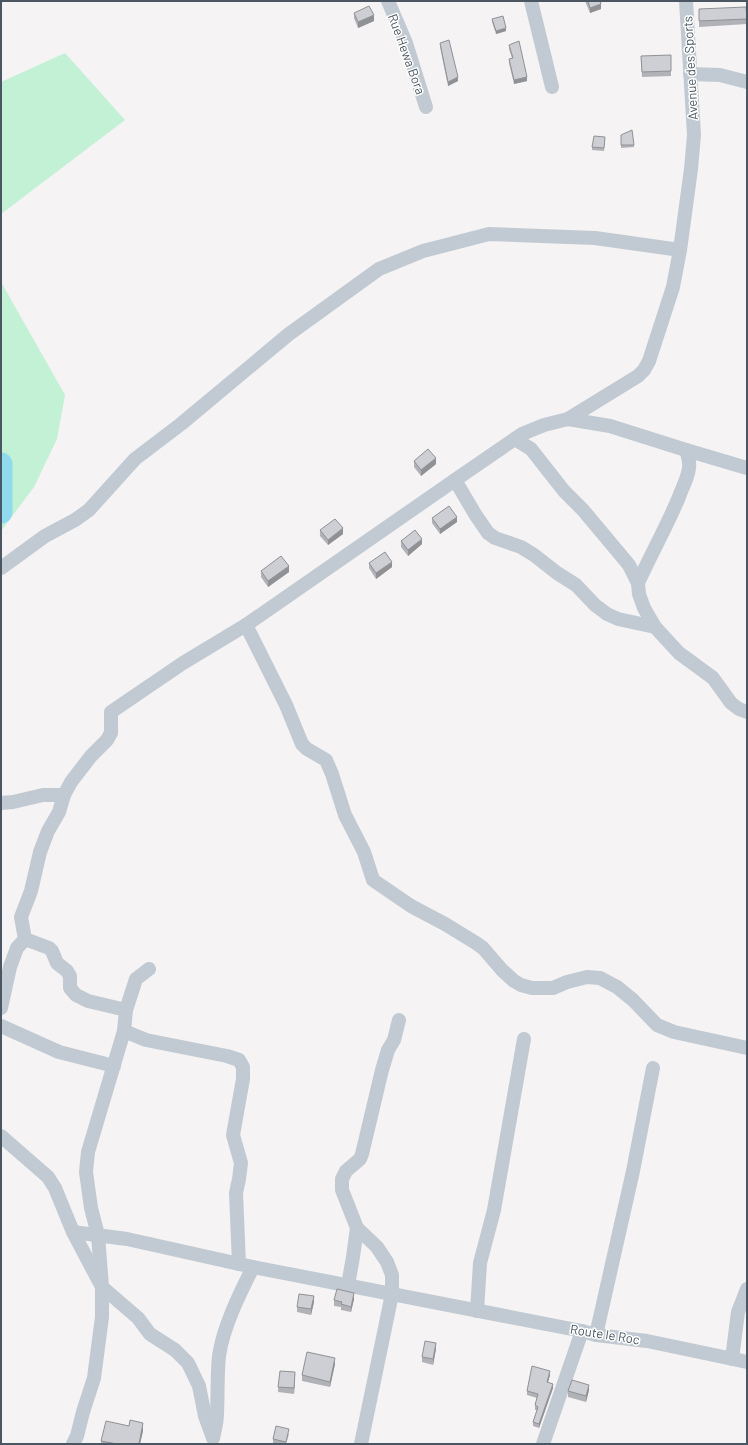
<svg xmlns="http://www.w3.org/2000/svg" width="748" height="1445" font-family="Barlow,sans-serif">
	<rect width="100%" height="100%" fill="#f5f3f3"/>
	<!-- green -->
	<g fill="#c3f1d5">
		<polygon points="65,53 125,120 1,214 1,82"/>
		<polygon points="1,282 65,395 57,439 34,487 1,531"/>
	</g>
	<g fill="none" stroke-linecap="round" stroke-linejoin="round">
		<!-- river -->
		<polyline stroke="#90daee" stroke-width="23" points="1,464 1,512"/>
		<!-- minor -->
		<g stroke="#c1cad2" stroke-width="14">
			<polyline points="388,1 406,43 426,107"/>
			<polyline points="531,1 552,87"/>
			<polyline points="690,74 720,75 747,82"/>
			<polyline points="568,419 610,426 686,450 747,468"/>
			<polyline points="515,439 531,449 564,491 583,510 629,565 638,583 639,594 644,608 655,627 679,653 713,678 731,703 739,709 747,712"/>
			<polyline points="455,480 475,514 488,533 495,538 521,547 534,555 557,573 576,585 595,605 607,614 618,619 655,627"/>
			<polyline points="1,568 45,536 75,520 89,510 135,459 181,424 289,334 379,269 423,251 489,234 595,238 680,250"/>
			<path d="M 638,583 C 651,554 667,526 679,497 C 682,488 688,478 689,468 C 690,462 688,456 686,450"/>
			<polyline points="246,625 286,705 302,744 307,749 326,760 332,774 345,815 364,852 373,880 411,906 445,924 476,943 483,948 502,970 514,981 521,985 532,988 553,988 567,982 587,977 600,978 617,987 633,1000 657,1025 674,1032 747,1048"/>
			<polyline points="1,803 13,802 43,795 64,795"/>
			<polyline points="25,939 49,948 52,951 57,963 67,971 70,976 70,988 76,995 88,1001 126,1010 124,1031 88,1152 86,1172 91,1208 98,1235 102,1287 102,1317 94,1378 83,1412 77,1436 73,1444"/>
			<polyline points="1,1008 10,967 17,948 25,939 21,917 31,891 40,852 48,831 59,812 64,795 71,782 91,756 107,740 111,733 111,712 183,663 246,625 455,480 522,434 544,425 568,419 638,376 644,370 649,361 673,287 680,250 691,169 694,135 686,1"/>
			<polyline points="126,1010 136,979 149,969"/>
			<polyline points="1,1026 59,1052 114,1066"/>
			<polyline points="124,1031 146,1040 227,1056 239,1060 243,1067 243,1079 233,1135 241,1163 239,1179 236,1193 239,1264"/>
			<polyline points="1,1136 48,1177 55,1188 73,1232 102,1287 138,1318 150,1334 175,1350 188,1363 199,1386 205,1416 213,1438"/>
			<polyline points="73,1232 127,1239 253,1267 582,1331 596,1335 647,1341 747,1362"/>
			<polyline points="348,1285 353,1257 357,1228"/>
			<polyline points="477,1311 480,1263 494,1210 524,1039"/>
			<polyline points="596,1335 633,1171 653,1068"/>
			<polyline points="732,1359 738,1312 747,1289"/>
			<path d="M 213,1438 C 215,1430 217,1422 217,1414 C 218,1394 217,1375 219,1356 C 223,1327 240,1293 253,1267"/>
			<polyline points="361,1444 392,1294 392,1275 387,1262 377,1247 357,1228 342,1190 342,1179 346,1171 360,1159 362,1154 382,1070 388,1050 394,1040 399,1020"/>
			<polyline points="543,1444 582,1331"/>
		</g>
	</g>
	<!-- wall -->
	<g fill="#b0b2b7">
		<polygon points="585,1 600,1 601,9 590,13"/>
		<polygon points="699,9 747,19 747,24 699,27"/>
		<polygon points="354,13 374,21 358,28 354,18"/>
		<polygon points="492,19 506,31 496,34 492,22"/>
		<polygon points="440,43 458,81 448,86 440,47"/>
		<polygon points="509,45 527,81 514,84 509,63 509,59 512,58 509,49"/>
		<polygon points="641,56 671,71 671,76 642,77"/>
		<polygon points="621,135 634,145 634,147 621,148"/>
		<polygon points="605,140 604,151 592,150 592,147"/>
		<polygon points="414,461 436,464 421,476 414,467"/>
		<polygon points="432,518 457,522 440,534 432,523"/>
		<polygon points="320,530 343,534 328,545 320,536"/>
		<polygon points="401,541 422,544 408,556 401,547"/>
		<polygon points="369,563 392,567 376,579 369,568"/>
		<polygon points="261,571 289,572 268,587 261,577"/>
		<polygon points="354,1299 351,1312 341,1310 341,1307 334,1306 334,1300"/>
		<polygon points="314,1302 311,1315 297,1312 297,1307"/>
		<polygon points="436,1349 433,1365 422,1362 422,1357"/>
		<polygon points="335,1364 330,1387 302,1381 302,1375"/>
		<polygon points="550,1375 548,1382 553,1388 539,1428 533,1426 533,1422 537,1410 535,1410 535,1405 537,1398 527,1395 527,1391"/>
		<polygon points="295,1378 294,1394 278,1392 278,1387"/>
		<polygon points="589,1390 586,1402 568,1397 568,1391"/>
		<polygon points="129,1426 143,1431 140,1444 101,1444 101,1441"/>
		<polygon points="289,1434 286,1444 273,1444 273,1439"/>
	</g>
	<!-- shaded-wall -->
	<g fill="#909195">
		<polygon points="601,4 601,9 590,13 590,8"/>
		<polygon points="374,15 374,21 358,28 358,22"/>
		<polygon points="506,28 506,31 496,34 496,31"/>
		<polygon points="458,77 458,81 448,86 448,82"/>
		<polygon points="527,77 527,81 514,84 514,80"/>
		<polygon points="436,458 436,464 421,476 421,470"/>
		<polygon points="457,517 457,522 440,534 440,529"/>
		<polygon points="343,528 343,534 328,545 328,540"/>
		<polygon points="422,539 422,544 408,556 408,550"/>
		<polygon points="392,562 392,567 376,579 376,573"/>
		<polygon points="289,566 289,572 268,587 268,581"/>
		<polygon points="354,1293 354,1299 351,1312 351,1307"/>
		<polygon points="314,1296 314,1302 311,1315 311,1309"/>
		<polygon points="436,1343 436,1349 433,1365 433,1359"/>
		<polygon points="335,1358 335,1364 330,1387 330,1382"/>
		<polygon points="550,1371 550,1375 547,1386 547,1382"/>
		<polygon points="295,1372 295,1378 294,1394 294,1388"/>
		<polygon points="553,1384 553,1388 539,1428 539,1424"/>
		<polygon points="589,1385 589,1390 586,1402 586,1396"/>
		<polygon points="143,1423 143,1431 140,1444 139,1444"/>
	</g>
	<!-- building -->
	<g fill="#cdcfd5" stroke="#909195">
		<polygon points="588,1 600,1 601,4 590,8"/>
		<polygon points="369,6 374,15 358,22 354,13"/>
		<polygon points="746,7 747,19 699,21 699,9"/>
		<polygon points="503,16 506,28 496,31 492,19"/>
		<polygon points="449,40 458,77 448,82 440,43"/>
		<polygon points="519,41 527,77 514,80 509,59 513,58 509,45"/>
		<polygon points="671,55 671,71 642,72 641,56"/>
		<polygon points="632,130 634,145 621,145 621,135"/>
		<polygon points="594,136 605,137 604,148 592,147"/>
		<polygon points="428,449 436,458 421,470 414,461"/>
		<polygon points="449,506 457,517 440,529 432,518"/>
		<polygon points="335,519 343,528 328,540 320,530"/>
		<polygon points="415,530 422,539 408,550 401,541"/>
		<polygon points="385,552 392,562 376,573 369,563"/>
		<polygon points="281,556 289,566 268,581 261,571"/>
		<polygon points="337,1289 354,1293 351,1307 341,1304 342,1302 334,1300"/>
		<polygon points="299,1294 314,1296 311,1309 297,1307"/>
		<polygon points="425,1341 436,1343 433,1359 422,1357"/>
		<polygon points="307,1352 335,1358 330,1382 302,1375"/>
		<polygon points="532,1366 550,1371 547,1382 553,1384 539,1424 533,1422 538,1407 535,1405 538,1394 527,1391"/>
		<polygon points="280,1371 295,1372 294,1388 278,1387"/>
		<polygon points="572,1380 589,1385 586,1396 568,1391"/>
		<polygon points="130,1420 143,1423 139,1444 117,1444 101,1441 106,1421 129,1426"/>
		<polygon points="276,1426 289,1429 286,1442 273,1439"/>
	</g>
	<g text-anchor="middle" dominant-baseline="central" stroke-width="3" stroke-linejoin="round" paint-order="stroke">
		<!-- street labels -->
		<g font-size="13" fill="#4a5661" stroke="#fff">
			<text transform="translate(407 54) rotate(70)">Rue Hewa Bora</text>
			<text transform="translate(690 68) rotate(-93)">Avenue des Sports</text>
			<text transform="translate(605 1334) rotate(9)">Route le Roc</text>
		</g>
	</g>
	<!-- border -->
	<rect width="748" height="1445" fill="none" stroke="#4a5661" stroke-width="4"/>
</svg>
